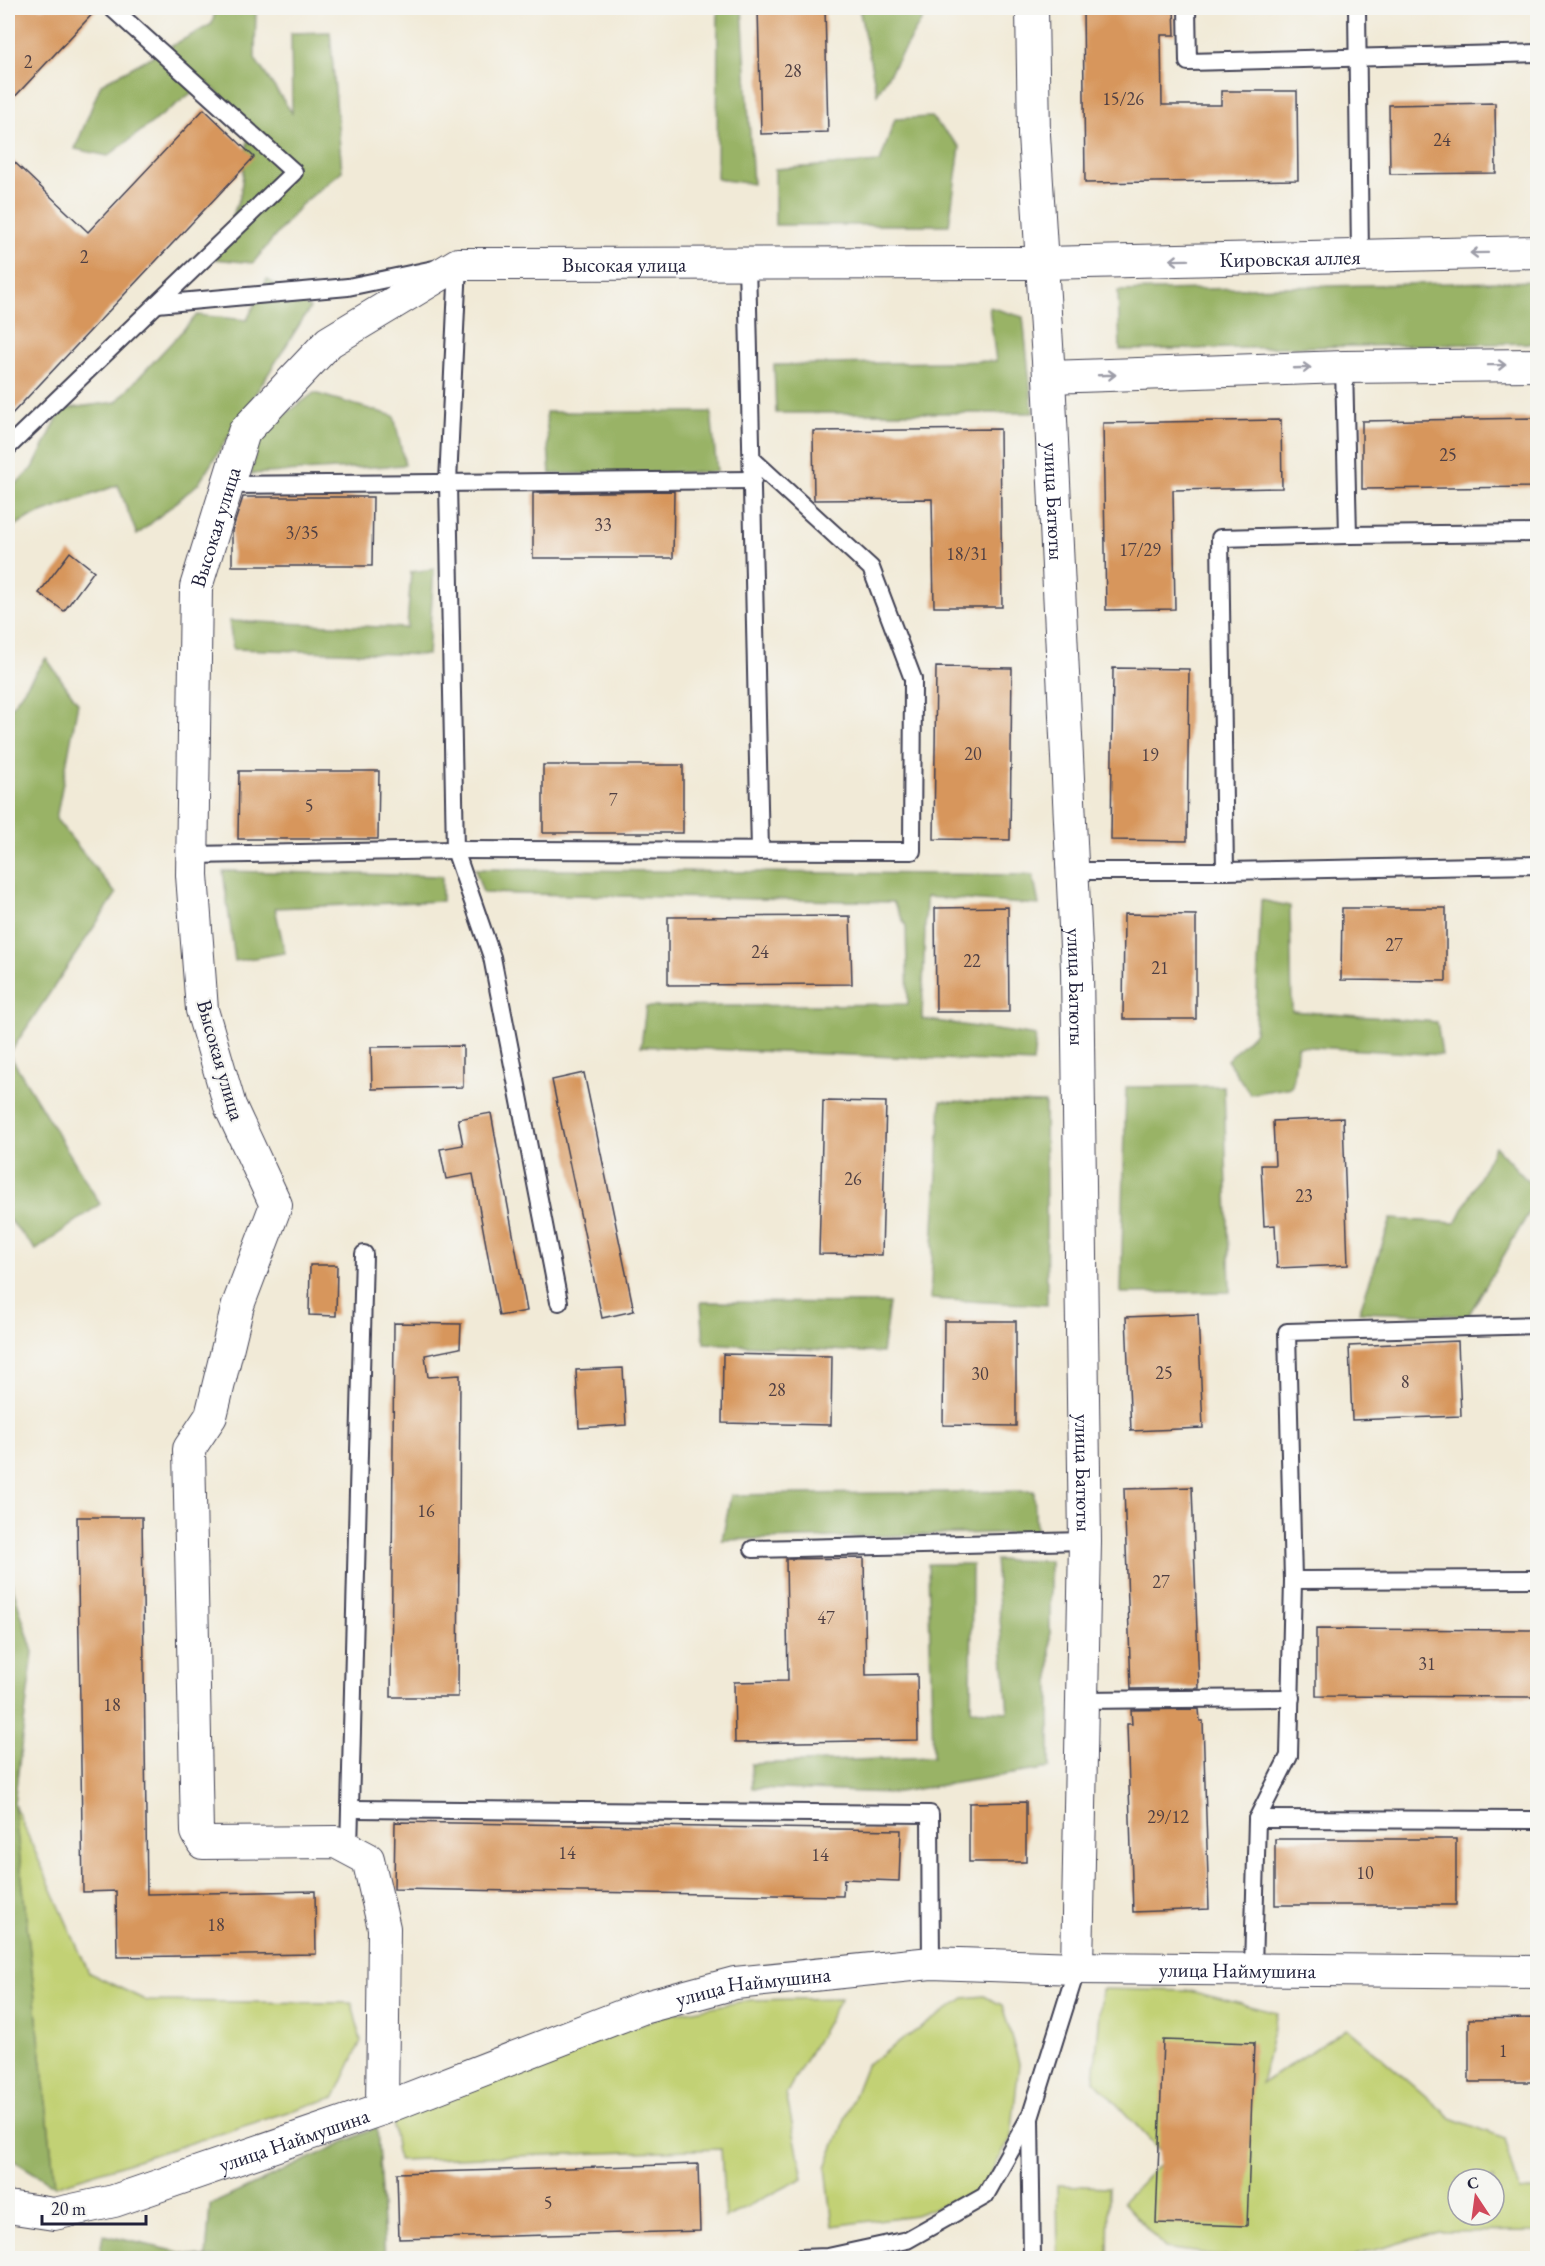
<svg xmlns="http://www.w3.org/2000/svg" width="1545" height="2266" font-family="'EB Garamond',serif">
	<rect width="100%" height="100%" fill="#f6f6f2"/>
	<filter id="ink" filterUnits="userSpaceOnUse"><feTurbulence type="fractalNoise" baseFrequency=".0167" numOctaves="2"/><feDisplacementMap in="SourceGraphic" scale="12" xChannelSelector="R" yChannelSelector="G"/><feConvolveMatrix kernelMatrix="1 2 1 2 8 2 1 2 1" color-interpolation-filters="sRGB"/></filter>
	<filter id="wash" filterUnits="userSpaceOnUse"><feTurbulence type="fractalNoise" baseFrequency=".008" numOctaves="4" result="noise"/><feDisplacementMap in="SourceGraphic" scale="24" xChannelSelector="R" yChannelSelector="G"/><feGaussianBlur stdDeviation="1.35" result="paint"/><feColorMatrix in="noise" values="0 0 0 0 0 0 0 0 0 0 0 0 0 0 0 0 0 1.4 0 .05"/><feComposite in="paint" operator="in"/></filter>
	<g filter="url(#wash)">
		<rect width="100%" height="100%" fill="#f1ead7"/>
		<!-- green -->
		<g fill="#c2d174" stroke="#727a58" stroke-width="1.5" fill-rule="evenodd">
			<polygon points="14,1804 89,1973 147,2001 352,2003 361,2041 335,2097 55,2186"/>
			<path d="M 1102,1989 L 1190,1991 L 1277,2013 L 1261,2084 L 1347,2028 L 1451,2118 L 1505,2138 L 1519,2191 L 1537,2189 L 1537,2231 L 1438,2232 L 1346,2258 L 1237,2258 L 1165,2248 L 1123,2202 L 1166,2157 L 1094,2080 ZM 1458,2179 L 1494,2179 L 1494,2215 L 1458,2215 Z"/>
			<polygon points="984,1996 1002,2005 1019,2063 1011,2138 980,2192 915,2215 833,2226 826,2167 866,2065 964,1998"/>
			<polygon points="841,1998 786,2094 803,2178 725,2218 721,2149 398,2160 392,2119 665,2015 751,2000"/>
			<polygon points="1057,2185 1109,2187 1108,2258 1058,2258"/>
		</g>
		<!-- forest -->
		<g fill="#99b366" stroke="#5e6a50" stroke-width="1.5">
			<polygon points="216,8 256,8 255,59 292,113 291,33 330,32 342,171 301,205 253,263 215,259 240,197 250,122 206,82 108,156 75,149 101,84 212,24"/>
			<polygon points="718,8 742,8 753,184 717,179"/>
			<polygon points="859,8 925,8 923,18 877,94"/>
			<polygon points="931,117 960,147 949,225 775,225 775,169 880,162 895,119"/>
			<polygon points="267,279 310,308 199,483 137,535 118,485 28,518 8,530 8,491 33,468 62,409 116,402 197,315 247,320"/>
			<polygon points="1537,281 1537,343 1120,350 1118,291"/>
			<polygon points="989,307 1023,317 1033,413 776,413 774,365 996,361"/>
			<polygon points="314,393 394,416 405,465 251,474 259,434"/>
			<polygon points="546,412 711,412 717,472 550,474"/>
			<polygon points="434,569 428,655 233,649 229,621 407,628 411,572"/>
			<polygon points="46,658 78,703 56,819 116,894 9,1054 100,1204 36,1250 8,1218 8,712"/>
			<polygon points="475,869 1033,875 1039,905 926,897 922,1019 1036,1036 1033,1063 641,1046 646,1007 908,1004 906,926 893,902 483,893"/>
			<polygon points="223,871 442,876 442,901 275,908 285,953 235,961"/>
			<polygon points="1261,900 1290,906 1292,1011 1437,1022 1442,1055 1298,1046 1292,1087 1250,1094 1227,1060 1255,1032"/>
			<polygon points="1224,1086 1230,1292 1121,1293 1126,1087"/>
			<polygon points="941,1101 1045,1103 1047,1305 930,1299"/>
			<polygon points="1495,1146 1537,1191 1537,1199 1468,1316 1359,1312 1391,1219 1456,1223"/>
			<polygon points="701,1302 889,1303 882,1353 704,1343"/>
			<polygon points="1034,1491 1036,1532 722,1540 731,1495"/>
			<polygon points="995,1560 1050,1561 1050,1768 892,1793 752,1788 751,1764 933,1757 928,1564 972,1564 971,1710 1008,1712"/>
			<polygon points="8,1572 33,1652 14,1804 55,2186 8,2157"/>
			<polygon points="377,2127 385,2258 99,2258 103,2235 206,2258 210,2205"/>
		</g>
		<g id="blocks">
			<!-- building -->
			<g fill="#d7965c">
				<polygon points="8,8 98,8 8,104"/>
				<polygon points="758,8 825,8 828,132 761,134"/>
				<polygon points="1083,8 1174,8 1175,35 1161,35 1162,105 1221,105 1221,91 1297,91 1298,180 1085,183"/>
				<polygon points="1495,103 1496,173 1390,174 1389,105"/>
				<polygon points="204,109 254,157 8,418 8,156 88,232"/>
				<polygon points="1533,418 1535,487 1362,489 1362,421"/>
				<polygon points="1281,420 1282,488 1173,490 1175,609 1106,610 1103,423"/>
				<polygon points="1000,429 1002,607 934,607 932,499 814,500 813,431"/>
				<polygon points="674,491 673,558 533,558 533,493"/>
				<polygon points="243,497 373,497 372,566 232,566 232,531"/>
				<polygon points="70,552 94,571 64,611 39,593"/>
				<polygon points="936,667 1012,668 1010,840 934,839"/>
				<polygon points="1113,668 1189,669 1187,841 1111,840"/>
				<rect x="543" y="765" width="140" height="68"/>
				<polygon points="239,771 379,771 378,839 238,839"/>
				<polygon points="1008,907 1009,1012 936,1012 935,908"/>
				<polygon points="1342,908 1446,908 1446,981 1341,980"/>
				<polygon points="1124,914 1196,915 1196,1019 1123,1019"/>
				<polygon points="850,916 852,984 668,985 668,917"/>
				<polygon points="463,1046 463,1087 372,1089 371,1047"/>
				<polygon points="584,1073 634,1311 602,1318 552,1080"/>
				<polygon points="823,1101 886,1102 882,1255 819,1254"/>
				<polygon points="491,1113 527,1311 499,1316 473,1174 446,1179 440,1149 463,1145 458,1119"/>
				<polygon points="1343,1118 1348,1265 1277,1268 1275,1225 1264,1226 1261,1165 1275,1165 1273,1121"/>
				<polygon points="310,1265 337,1265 336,1316 309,1315"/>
				<polygon points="1198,1314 1203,1428 1131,1431 1126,1317"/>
				<polygon points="944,1321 1016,1321 1016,1426 943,1425"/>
				<polygon points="394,1323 461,1324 460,1348 425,1355 428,1377 460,1375 458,1697 391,1697"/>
				<polygon points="1458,1341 1461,1416 1352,1420 1349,1346"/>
				<polygon points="723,1354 832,1356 831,1425 722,1423"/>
				<polygon points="623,1368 626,1425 579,1428 576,1370"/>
				<polygon points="1192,1487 1199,1688 1131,1689 1124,1489"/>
				<polygon points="77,1517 142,1517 147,1894 315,1891 316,1954 117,1957 116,1891 83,1892"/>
				<polygon points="864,1558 866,1675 917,1674 918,1740 735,1743 734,1682 788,1681 786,1559"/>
				<polygon points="1316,1629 1538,1630 1538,1697 1316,1696"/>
				<polygon points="1199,1709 1200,1721 1203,1721 1209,1909 1133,1912 1127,1724 1132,1724 1131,1710"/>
				<polygon points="1026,1802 1026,1862 969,1862 969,1803"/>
				<polygon points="395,1822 901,1830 899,1881 844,1879 843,1896 394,1889"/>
				<rect x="1275" y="1839" width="181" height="66"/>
				<polygon points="1538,2018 1538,2082 1469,2082 1469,2019"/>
				<polygon points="1163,2040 1254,2043 1247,2226 1156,2223"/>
				<polygon points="698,2164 700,2231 399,2239 397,2173"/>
			</g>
		</g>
	</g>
	<g filter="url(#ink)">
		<use href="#blocks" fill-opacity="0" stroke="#414052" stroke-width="1.5"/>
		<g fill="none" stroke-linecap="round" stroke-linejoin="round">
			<defs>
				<g id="service">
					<polyline points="1187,8 1188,62 1538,53"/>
					<polyline points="1357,8 1360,256"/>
					<polyline points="747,262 760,851"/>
					<polyline points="157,304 348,287 458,264 448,482 455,850 492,957 559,1302"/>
					<polyline points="1344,367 1348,535"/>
					<polyline points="8,447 294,172 112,8"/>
					<polyline points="228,485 753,480"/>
					<polyline points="192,855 455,850 912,851 913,679 871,568 753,460"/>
					<polyline points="1073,871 1225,871 1538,865"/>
					<polyline points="1225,871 1220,538 1348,535 1538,533"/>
					<polyline points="753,1549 1085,1541"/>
					<polyline points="1293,1580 1287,1332 1538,1325"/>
					<polyline points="1082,1700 1291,1698"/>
					<polyline points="350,1809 930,1814 931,1963"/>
					<polyline points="1257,1819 1538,1820"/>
					<polyline points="349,1849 364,1254"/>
					<polyline points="1253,1968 1257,1819 1289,1756 1293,1580 1538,1579"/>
					<polyline points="799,2258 828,2257 907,2240 985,2196 1029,2118"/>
					<polyline points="1032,2258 1030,2118 1077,1968"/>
				</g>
				<g id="minor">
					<path id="s1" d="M 1032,8 L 1034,135 L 1049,377 L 1077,969 L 1085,1541 L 1077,1968"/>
					<polyline points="1049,377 1344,367 1538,365"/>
					<path id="s2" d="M 382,2109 L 384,1928 L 368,1859 L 336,1842 L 203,1843 L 197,1832 L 189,1449 L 211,1416 L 238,1305 L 276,1205 L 230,1106 L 202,1010 L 192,875 L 196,587 L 244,432 L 329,342 L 458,264 L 1042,263 L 1538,252"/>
					<path id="s3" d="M 8,2207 L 54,2214 L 114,2201 L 382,2109 L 642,2008 L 735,1983 L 931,1963 L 1077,1968 L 1538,1972"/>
				</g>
			</defs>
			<!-- service casing -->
			<use href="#service" stroke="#414052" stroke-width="20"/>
			<!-- minor casing -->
			<use href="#minor" stroke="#414052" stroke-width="34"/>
			<!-- service -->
			<use href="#service" stroke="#fff" stroke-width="16"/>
			<!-- minor -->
			<use href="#minor" stroke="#fff" stroke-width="32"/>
		</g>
		<!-- one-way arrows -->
		<defs><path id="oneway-shaft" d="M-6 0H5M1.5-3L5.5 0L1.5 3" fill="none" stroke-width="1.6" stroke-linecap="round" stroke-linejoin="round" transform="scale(1.5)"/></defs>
		<g stroke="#9c9ca7">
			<use href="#oneway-shaft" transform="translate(1479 253) rotate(179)"/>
			<use href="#oneway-shaft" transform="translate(1179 260) rotate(179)"/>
			<use href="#oneway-shaft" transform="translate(1497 365) rotate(-1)"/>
			<use href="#oneway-shaft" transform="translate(1302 368) rotate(-2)"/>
			<use href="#oneway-shaft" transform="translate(1107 375) rotate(-2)"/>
		</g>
	</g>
	<g text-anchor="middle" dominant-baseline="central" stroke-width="4.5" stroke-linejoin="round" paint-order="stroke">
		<!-- number labels -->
		<g font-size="18" fill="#4f3f43">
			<text x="28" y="61">2</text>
			<text x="793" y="70">28</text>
			<text x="1123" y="98">15/26</text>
			<text x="1442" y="139">24</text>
			<text x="84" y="256">2</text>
			<text x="1448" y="454">25</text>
			<text x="603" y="524">33</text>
			<text x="302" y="532">3/35</text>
			<text x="1140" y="549">17/29</text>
			<text x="967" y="553">18/31</text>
			<text x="973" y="753">20</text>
			<text x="1150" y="754">19</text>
			<text x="613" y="799">7</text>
			<text x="309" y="805">5</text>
			<text x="1394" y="944">27</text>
			<text x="760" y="951">24</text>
			<text x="972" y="960">22</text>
			<text x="1160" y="967">21</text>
			<text x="853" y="1178">26</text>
			<text x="1304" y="1195">23</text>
			<text x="1164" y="1372">25</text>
			<text x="980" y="1373">30</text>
			<text x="1405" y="1381">8</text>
			<text x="777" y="1389">28</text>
			<text x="426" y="1510">16</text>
			<text x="1161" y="1581">27</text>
			<text x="826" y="1617">47</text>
			<text x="1427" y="1663">31</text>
			<text x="112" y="1704">18</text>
			<text x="1168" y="1816">29/12</text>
			<text x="567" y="1852">14</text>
			<text x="820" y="1854">14</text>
			<text x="1365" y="1872">10</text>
			<text x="216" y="1924">18</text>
			<text x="1503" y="2050">1</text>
			<text x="548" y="2202">5</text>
		</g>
		<!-- street labels -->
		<g font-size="21" fill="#22223b" stroke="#f6f6f2">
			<text stroke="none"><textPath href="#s2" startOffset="2979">Кировская аллея</textPath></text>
			<text stroke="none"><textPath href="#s2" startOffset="2313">Высокая улица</textPath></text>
			<text stroke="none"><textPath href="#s1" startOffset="494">улица Батюты</textPath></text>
			<text stroke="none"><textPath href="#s2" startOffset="1773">Высокая улица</textPath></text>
			<text stroke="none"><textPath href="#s1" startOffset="980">улица Батюты</textPath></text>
			<text transform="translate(221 1060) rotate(74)">Высокая улица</text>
			<text stroke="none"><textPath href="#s1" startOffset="1466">улица Батюты</textPath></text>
			<text stroke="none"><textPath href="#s3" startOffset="1270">улица Наймушина</textPath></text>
			<text stroke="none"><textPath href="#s3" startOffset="784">улица Наймушина</textPath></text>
			<text stroke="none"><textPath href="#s3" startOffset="298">улица Наймушина</textPath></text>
		</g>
	</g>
	<!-- margin -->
	<rect width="1545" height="2266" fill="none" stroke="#f6f6f2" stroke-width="30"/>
	<!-- north arrow -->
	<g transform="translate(1476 2197) rotate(347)"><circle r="28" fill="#f6f6f2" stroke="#a1a1a9" stroke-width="1.5"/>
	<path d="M0-4.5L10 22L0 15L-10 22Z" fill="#d1495b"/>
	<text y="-9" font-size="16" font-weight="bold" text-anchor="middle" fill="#22223b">С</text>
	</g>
	<!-- scale -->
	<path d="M42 2215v9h104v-9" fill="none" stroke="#22223b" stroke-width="3"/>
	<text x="51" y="2215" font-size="18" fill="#22223b" stroke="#f6f6f2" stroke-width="4.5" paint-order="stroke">20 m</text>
</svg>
